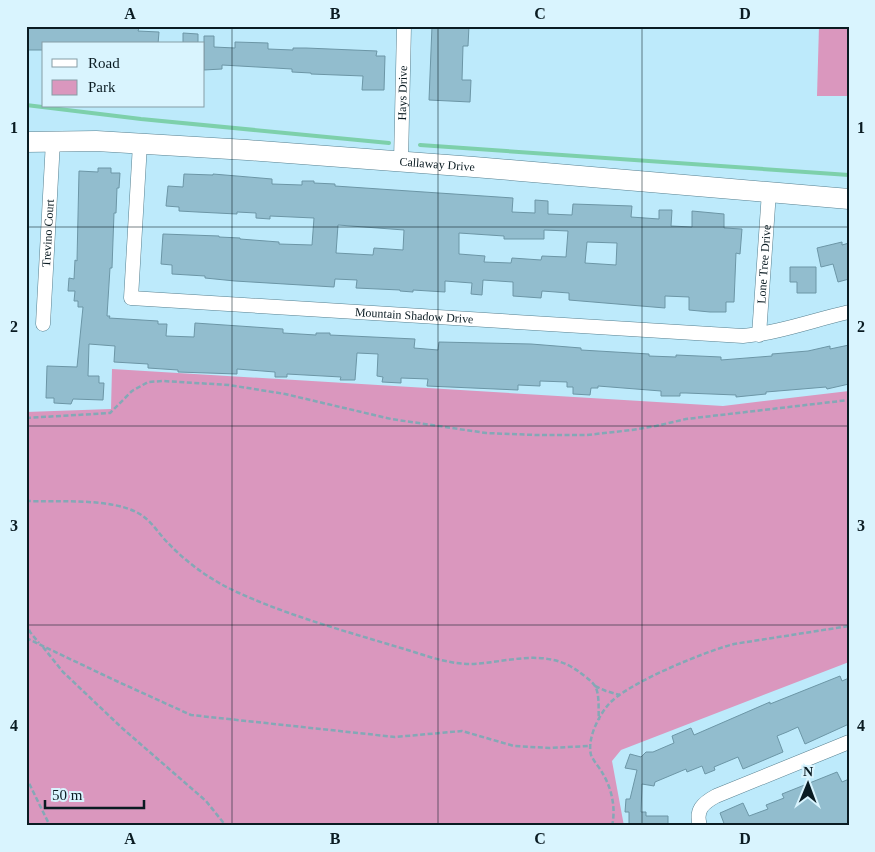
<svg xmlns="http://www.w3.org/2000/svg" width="875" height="852" font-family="'Times New Roman',serif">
	<rect width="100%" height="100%" fill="#bdeafb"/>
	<!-- green -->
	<g fill="#da97be">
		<polygon points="819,26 849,26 849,96 817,96"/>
		<polygon points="112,369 723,406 849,391 849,662 621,750 612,761 624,826 26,826 26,412 111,409"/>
	</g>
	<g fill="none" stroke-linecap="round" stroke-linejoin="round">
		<!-- stream -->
		<g stroke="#7dd0ab" stroke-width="4">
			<polyline points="26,105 141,119 389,143"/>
			<polyline points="420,145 849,175"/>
		</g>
	</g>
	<!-- building -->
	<g fill="#92bdce" stroke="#6c96a6" fill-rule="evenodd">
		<polygon points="26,26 114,26 139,28 138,31 159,32 158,44 44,44 44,50 26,50"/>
		<polygon points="432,26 469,26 468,46 463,46 462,80 471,80 470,102 429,100"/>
		<polygon points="183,33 198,34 198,44 183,44"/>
		<polygon points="204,36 214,36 214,47 235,48 235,42 268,43 268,49 293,50 293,48 306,48 377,51 376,56 385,56 384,90 362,90 363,76 311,74 311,73 292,72 292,69 222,65 222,69 204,70"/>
		<polygon points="98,168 111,168 111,173 120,173 119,188 117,188 116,213 114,213 112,268 110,268 107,316 110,316 109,318 158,321 158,324 167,324 166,336 194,337 195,323 283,329 283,333 316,335 316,333 330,333 330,335 415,339 414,348 438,350 439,342 531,344 581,348 581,350 649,354 649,356 676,357 676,355 721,357 721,360 772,356 772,354 808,351 830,346 830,349 849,345 849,384 827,389 826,387 766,392 766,394 736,397 736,395 686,393 680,393 680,396 661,396 661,391 598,386 598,388 591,388 590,395 573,394 573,387 567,387 567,382 540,381 540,386 518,385 518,390 427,386 428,379 401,378 401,383 382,382 383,377 377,376 378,354 357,353 355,380 340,380 341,377 287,374 287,377 275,377 275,372 237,369 237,374 178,372 178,370 148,368 148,364 114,362 115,346 89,344 88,376 99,376 99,383 104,383 103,400 73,399 71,404 54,403 54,398 46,398 47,366 77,367 83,307 78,307 78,301 74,301 75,291 68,291 69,278 74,279 75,260 77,261 79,171 98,172"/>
		<path d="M 184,174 L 213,175 L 213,174 L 272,179 L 272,184 L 302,185 L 302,181 L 314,181 L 314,183 L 335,184 L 335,186 L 513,198 L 512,212 L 535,213 L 535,200 L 548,201 L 548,214 L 572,215 L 573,204 L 632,206 L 631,217 L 659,219 L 659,210 L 672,210 L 671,226 L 692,227 L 692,211 L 724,214 L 724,228 L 742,229 L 740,254 L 736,253 L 734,302 L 726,302 L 726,312 L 710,312 L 689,310 L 689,297 L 665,296 L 665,308 L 569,300 L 569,293 L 542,291 L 541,298 L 513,296 L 513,282 L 483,280 L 482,295 L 471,294 L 472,283 L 445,281 L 445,292 L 413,290 L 413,292 L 400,291 L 400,290 L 356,288 L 357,280 L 335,279 L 334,287 L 235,281 L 205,278 L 205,276 L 172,274 L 172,265 L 161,264 L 163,234 L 219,236 L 219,237 L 240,238 L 240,239 L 279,242 L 279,244 L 312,245 L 314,218 L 270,216 L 270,219 L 256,218 L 256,213 L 237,212 L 237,214 L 197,212 L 179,211 L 179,207 L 166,206 L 168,186 L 183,187 ZM 338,225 L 404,230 L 403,250 L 374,248 L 373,255 L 336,253 ZM 544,230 L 568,231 L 566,257 L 542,256 L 541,260 L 512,258 L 511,263 L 484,262 L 485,256 L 459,254 L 459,233 L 504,236 L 504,239 L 544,239 ZM 587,242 L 617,243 L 616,265 L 585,263 Z"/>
		<polygon points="842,242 842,245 849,243 849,279 838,282 833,264 821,267 817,248"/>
		<polygon points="790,267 816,267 816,293 797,293 797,282 790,282"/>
		<polygon points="840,676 842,681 849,678 849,724 805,744 798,727 787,732 777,736 783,752 743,769 738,757 714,767 715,770 705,774 702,766 687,772 686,769 655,782 654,786 642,784 641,812 646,812 646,816 668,816 668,826 629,826 629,812 625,812 626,799 630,799 637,770 625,768 630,754 641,757 646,752 653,752 674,743 672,736 691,728 694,735 770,702 770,704"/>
		<polygon points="837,772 842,782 849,779 849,826 725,826 720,813 743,803 749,816 768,809 766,805 784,798 782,794"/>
	</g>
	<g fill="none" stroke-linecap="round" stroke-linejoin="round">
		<defs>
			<g id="street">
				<path id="s1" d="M 140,144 L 131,298 L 743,336 C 779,333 813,320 849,312"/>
				<path id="s2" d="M 401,161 L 404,26"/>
				<path id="s3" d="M 43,324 L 53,141"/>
				<path id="s4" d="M 759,335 L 769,192"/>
				<path d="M 700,826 C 695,810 703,803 716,796 L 849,742"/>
			</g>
			<g id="secondary">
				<path id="s5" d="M 26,142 L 96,141 L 247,150 L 474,167 L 849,199"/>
			</g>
		</defs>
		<!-- street casing -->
		<use href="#street" stroke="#578090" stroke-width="15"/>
		<!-- secondary casing -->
		<use href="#secondary" stroke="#578090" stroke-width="21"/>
		<!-- path -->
		<g stroke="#84a8b6" stroke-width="2.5" stroke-dasharray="5 2.5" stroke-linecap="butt">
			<polyline points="26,418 110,413 132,391 148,382 163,381 229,385 285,394 391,419 486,433 536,435 587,435 632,430 656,426 686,419 849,400"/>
			<path d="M 26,501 C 58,502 111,498 138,513 C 151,520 158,533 168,543 C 188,564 212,581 239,593 C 301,621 368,637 433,658 C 445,661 457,664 470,664 C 507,663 544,647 578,671 C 583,675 591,680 595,686 C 600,694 598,710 599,720"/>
			<polyline points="26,623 30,632 39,643"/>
			<polyline points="26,638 112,679 191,715 395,737 462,731 514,746 550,748 590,746"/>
			<polyline points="43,647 63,672 122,728 206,801 226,826"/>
			<polyline points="595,686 606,691 620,695"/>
			<polyline points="26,777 50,826"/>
			<path d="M 612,826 C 616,809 612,789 603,774 C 600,768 594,762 591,755 C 587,739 598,717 608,705 C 625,684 706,651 734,644 L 849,626"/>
		</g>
		<!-- street -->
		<use href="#street" stroke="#fff" stroke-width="14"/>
		<!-- secondary -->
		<use href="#secondary" stroke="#fff" stroke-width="20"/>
	</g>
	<!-- grid -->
	<path fill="none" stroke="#0a1b22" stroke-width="1" stroke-opacity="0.55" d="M 232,26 L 232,826M 438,26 L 438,826M 642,26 L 642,826M 26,227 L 849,227M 26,426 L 849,426M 26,625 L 849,625"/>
	<g text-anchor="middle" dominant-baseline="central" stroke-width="4" stroke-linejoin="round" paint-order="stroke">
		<!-- street labels -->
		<g font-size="12" fill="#0a1b22" stroke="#d9f4fe">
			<text stroke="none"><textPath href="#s2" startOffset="68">Hays Drive</textPath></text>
			<text stroke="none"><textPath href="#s5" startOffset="412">Callaway Drive</textPath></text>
			<text stroke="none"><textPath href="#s3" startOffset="91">Trevino Court</textPath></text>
			<text stroke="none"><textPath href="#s4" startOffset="71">Lone Tree Drive</textPath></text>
			<text stroke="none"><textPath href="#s1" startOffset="438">Mountain Shadow Drive</textPath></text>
		</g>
	</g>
	<!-- border -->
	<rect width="875" height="852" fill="none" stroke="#d9f4fe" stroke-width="55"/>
	<!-- legend -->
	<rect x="42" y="42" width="162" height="65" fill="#d9f4fe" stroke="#869da6"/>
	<rect x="52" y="59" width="25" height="8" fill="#ffffff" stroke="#869da6"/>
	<text x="88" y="68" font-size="15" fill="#0a1b22">Road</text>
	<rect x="52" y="80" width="25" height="15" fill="#da97be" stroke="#869da6"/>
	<text x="88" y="92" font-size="15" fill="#0a1b22">Park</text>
	<!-- north arrow -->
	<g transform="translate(808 784) rotate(1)" stroke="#d9f4fe" stroke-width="4" paint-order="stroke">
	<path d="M0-4L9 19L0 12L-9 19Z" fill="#0a1b22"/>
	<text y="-8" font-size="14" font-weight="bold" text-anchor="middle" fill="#0a1b22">N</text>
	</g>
	<!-- scale -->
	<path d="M45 800v8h99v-8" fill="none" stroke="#0a1b22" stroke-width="2.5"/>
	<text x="52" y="800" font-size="15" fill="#0a1b22" stroke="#d9f4fe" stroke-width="4" paint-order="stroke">50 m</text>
	<rect x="28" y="28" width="820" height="796" fill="none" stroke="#0a1b22" stroke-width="2"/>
	<g font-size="16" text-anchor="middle" font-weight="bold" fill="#0a1b22">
		<text x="130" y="19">A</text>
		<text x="335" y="19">B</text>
		<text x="540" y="19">C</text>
		<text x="745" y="19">D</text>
		<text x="14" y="133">1</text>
		<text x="861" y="133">1</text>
		<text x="14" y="332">2</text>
		<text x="861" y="332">2</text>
		<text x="14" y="531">3</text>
		<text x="861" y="531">3</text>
		<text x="14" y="731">4</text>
		<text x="861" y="731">4</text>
		<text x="130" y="844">A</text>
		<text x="335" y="844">B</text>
		<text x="540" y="844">C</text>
		<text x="745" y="844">D</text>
	</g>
</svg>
